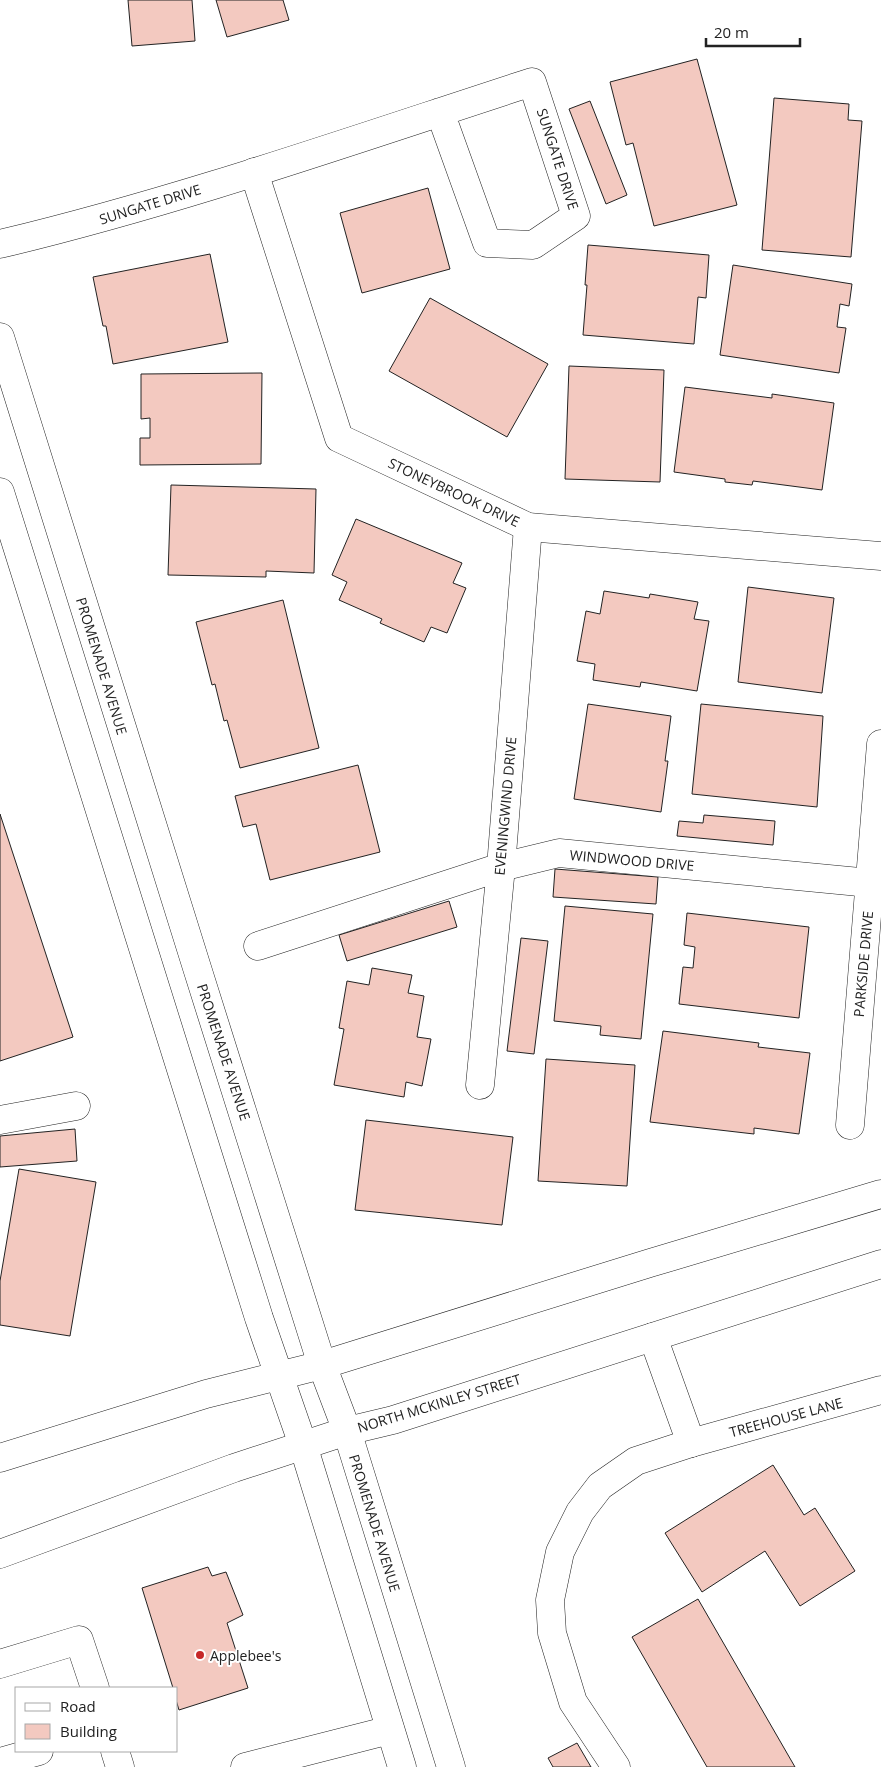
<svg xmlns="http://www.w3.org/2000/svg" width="881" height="1767" font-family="'Open Sans',sans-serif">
	<rect width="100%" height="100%" fill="#fff"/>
	<!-- building -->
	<g fill="#f3c9c0" stroke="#222">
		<polygon points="128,0 192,0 195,41 132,46"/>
		<polygon points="216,0 283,0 289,20 227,37"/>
		<polygon points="697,59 737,205 654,226 633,143 626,145 610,82"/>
		<polygon points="774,98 849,104 848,120 862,121 851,257 762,250"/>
		<polygon points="590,101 627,195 606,204 569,109"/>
		<polygon points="428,188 450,269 362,293 340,213"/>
		<polygon points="588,245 709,255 706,298 698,297 694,344 583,335 587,285 585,285"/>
		<polygon points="210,254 228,342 113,364 106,326 103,326 93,277"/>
		<polygon points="733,265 852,284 849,306 840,304 837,327 846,328 839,373 720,355"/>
		<polygon points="430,298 548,364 507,437 389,371"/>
		<polygon points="569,366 664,370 660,482 565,479"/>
		<polygon points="262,373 261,464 140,465 140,438 150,438 150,418 141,419 141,374"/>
		<polygon points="685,387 772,398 772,394 834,403 822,490 753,481 752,485 725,482 725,479 674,472"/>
		<polygon points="171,485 316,489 314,573 266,571 266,577 168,575"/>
		<polygon points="356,519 462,563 453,583 466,588 447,633 431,627 424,642 380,623 382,619 339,600 347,582 332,575"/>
		<polygon points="748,587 834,598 822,693 738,682"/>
		<polygon points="604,591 649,598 650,594 698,602 694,619 709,621 697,691 641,682 640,687 593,680 595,664 577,661 586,611 600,614"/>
		<polygon points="283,600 319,748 240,768 227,720 224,721 215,684 212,685 196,622"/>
		<polygon points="588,704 671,716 665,761 668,761 661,812 574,799"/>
		<polygon points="701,704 823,716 817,807 692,794"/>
		<polygon points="358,765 380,852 270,880 256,824 243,827 235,796"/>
		<polygon points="0,814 73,1037 0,1061"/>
		<polygon points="704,815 775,821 773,845 677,836 679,821 703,823"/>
		<polygon points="555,869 658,877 656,904 553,897"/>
		<polygon points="449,901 457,927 347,961 339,935"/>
		<polygon points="565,906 653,914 641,1039 600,1035 601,1026 554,1021"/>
		<polygon points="687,913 809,927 799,1018 679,1004 683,967 693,968 695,947 684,945"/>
		<polygon points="521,938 548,941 534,1054 507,1051"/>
		<polygon points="372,968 412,975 408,993 424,996 417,1037 431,1039 422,1086 406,1082 404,1097 334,1085 344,1029 339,1028 347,981 369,985"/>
		<polygon points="663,1031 759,1043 758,1047 810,1053 799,1134 754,1128 754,1134 650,1122"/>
		<polygon points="546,1059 635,1065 627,1186 538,1181"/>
		<polygon points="366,1120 513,1137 502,1225 355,1210"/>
		<polygon points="75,1129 77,1161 0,1167 0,1136"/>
		<polygon points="19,1169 96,1182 70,1336 0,1325 0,1281"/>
		<polygon points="773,1465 804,1515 815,1508 855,1571 800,1606 765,1551 702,1592 665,1533"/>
		<polygon points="208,1567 212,1576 226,1572 243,1615 227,1623 248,1688 179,1710 176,1700 176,1688 173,1688 142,1588"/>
		<polygon points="698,1599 795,1767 707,1767 632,1637"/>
		<polygon points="577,1743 591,1767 553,1767 548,1758"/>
	</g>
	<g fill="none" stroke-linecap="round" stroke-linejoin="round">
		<defs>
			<g id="minor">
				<polyline points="254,172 339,438 528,527 881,556"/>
				<path d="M 0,244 C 180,201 356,139 532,82 L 576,216 L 533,245 L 487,243 L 440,112"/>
				<polyline points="258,946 501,867 559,853 870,883"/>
				<polyline points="480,1085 501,867 528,527"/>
				<polyline points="0,1120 76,1106"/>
				<polyline points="850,1125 881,744"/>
				<polyline points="653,1337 691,1443"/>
				<polyline points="0,1664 79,1640 95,1688"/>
				<polyline points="115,1751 120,1767"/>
				<polyline points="0,1762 39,1751"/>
				<polyline points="245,1767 390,1730"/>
				<polyline points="616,1767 573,1702 552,1633 550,1600 560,1552 580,1512 600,1486 636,1461 691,1443 881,1390"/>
			</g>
			<g id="major">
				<polyline points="0,337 198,971 322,1365 347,1431 451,1767"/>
				<polyline points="0,492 259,1318 303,1445 402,1767"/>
				<polyline points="0,1458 206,1394 322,1365 650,1263 881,1194"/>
				<polyline points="0,1554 234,1468 347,1431 393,1420 881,1264"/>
			</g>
		</defs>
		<!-- minor casing -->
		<use href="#minor" stroke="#222" stroke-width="29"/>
		<!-- major casing -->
		<use href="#major" stroke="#222" stroke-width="29"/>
		<!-- minor -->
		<use href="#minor" stroke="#fff" stroke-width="28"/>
		<!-- major -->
		<use href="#major" stroke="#fff" stroke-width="28"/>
	</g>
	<!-- markers -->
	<circle fill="#c62828" stroke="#fff" stroke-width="2" cx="200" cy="1655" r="5"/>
	<g text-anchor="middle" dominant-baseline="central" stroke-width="4" stroke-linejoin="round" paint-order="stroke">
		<!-- street labels -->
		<g font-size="14" fill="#222" stroke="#fff">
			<text transform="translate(558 159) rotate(72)">SUNGATE DRIVE</text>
			<text transform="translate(150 204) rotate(-17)">SUNGATE DRIVE</text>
			<text transform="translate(454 492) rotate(25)">STONEYBROOK DRIVE</text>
			<text transform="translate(102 666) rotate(73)">PROMENADE AVENUE</text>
			<text transform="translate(505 806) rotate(-85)">EVENINGWIND DRIVE</text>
			<text transform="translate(632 860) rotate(5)">WINDWOOD DRIVE</text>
			<text transform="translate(863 964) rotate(-85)">PARKSIDE DRIVE</text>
			<text transform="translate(224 1052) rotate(72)">PROMENADE AVENUE</text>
			<text transform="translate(439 1403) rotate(-17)">NORTH MCKINLEY STREET</text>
			<text transform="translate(786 1417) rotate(-15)">TREEHOUSE LANE</text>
			<text transform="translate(375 1523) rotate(73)">PROMENADE AVENUE</text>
		</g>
		<!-- poi labels -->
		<g font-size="14" fill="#222" stroke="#fff" text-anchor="start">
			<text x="210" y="1655">Applebee's</text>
		</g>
	</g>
	<!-- legend -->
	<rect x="15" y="1687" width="162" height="65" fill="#ffffff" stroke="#a7a7a7"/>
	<rect x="25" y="1703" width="25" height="8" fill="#ffffff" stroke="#a7a7a7"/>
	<text x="60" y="1712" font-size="15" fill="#222222">Road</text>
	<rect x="25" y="1724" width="25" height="15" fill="#f3c9c0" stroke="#a7a7a7"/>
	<text x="60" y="1737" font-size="15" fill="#222222">Building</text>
	<!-- scale -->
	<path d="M706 38v8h94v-8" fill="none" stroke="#222222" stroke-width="2.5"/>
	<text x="714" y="38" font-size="15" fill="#222222" stroke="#ffffff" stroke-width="4" paint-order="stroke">20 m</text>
</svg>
